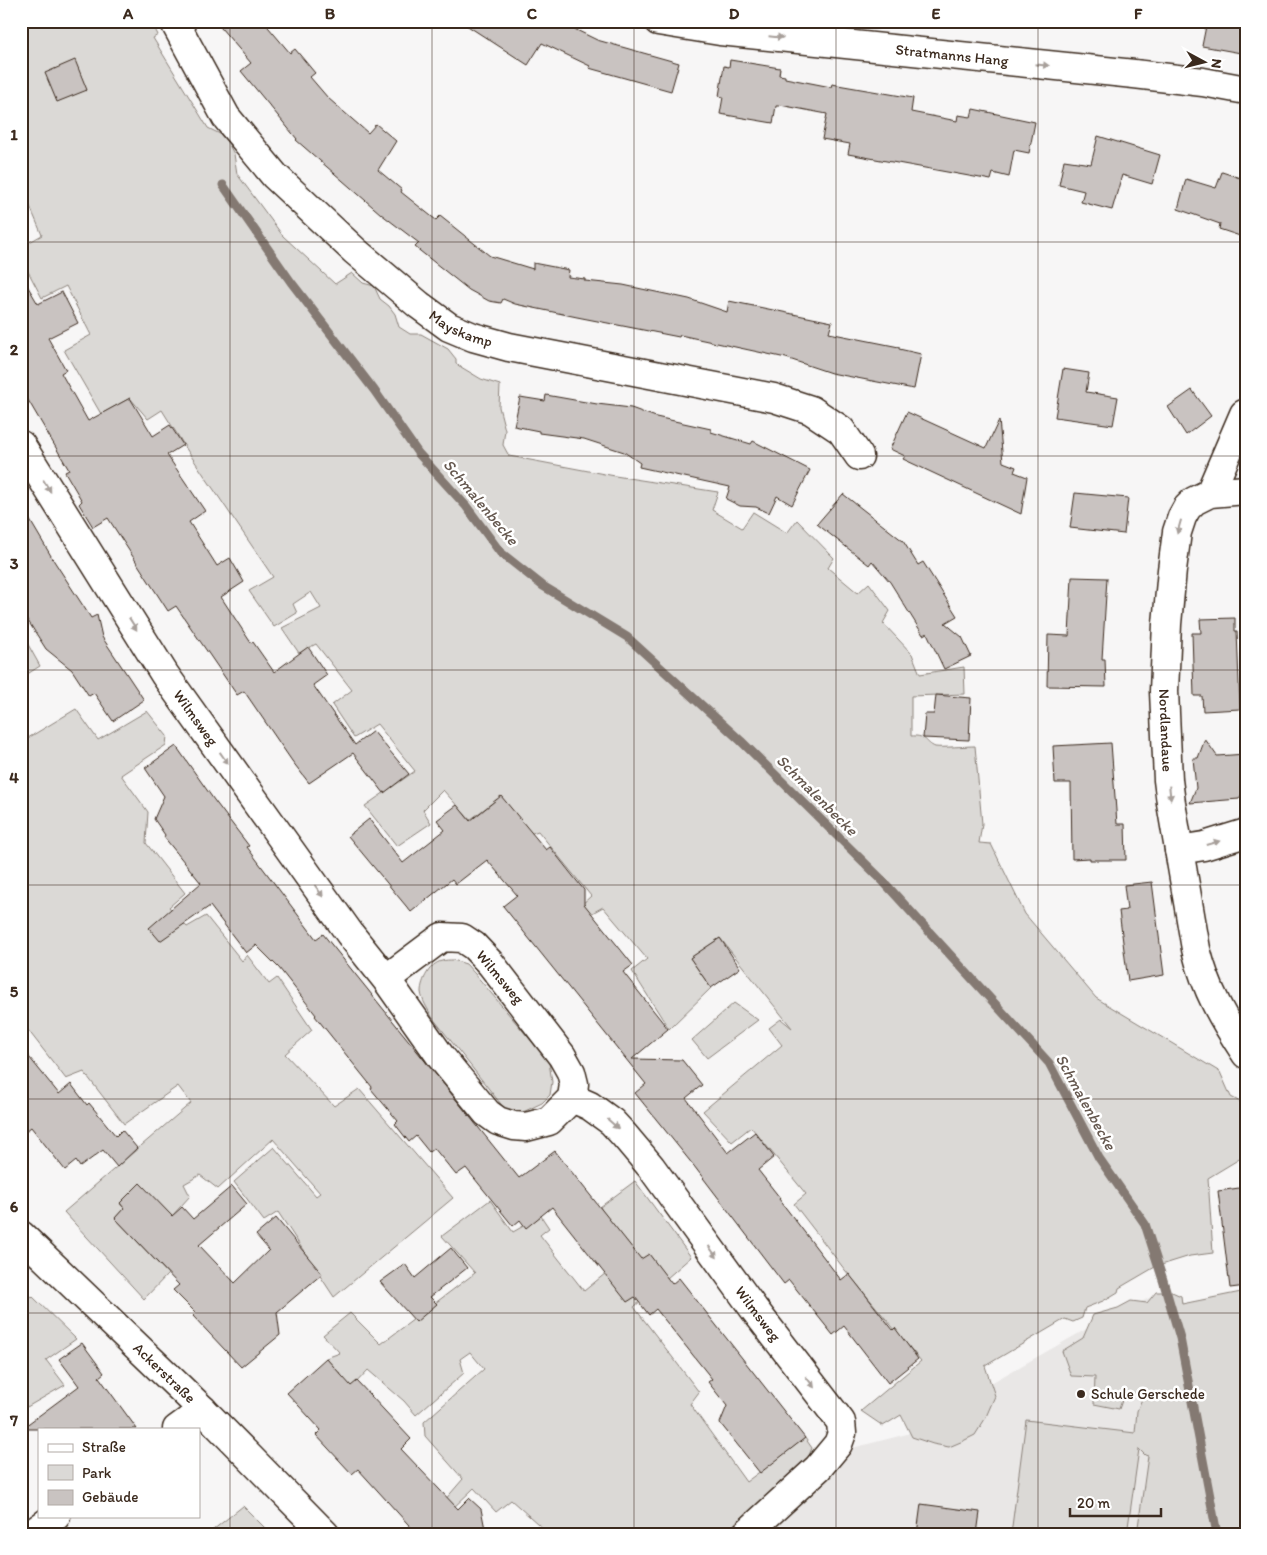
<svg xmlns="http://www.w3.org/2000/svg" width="1267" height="1555" font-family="Itim,sans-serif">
	<rect width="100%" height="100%" fill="#f7f6f6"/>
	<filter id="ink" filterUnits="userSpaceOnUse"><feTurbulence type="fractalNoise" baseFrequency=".02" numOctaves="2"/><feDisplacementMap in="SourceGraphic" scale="10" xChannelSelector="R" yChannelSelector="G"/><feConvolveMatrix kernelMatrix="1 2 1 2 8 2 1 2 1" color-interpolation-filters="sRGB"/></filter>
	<g filter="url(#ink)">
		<!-- built -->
		<polygon fill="#e9e7e6" points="1168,1289 1218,1534 746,1534 833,1453 907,1434 936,1414 1097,1323"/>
		<!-- green -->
		<g fill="#dbd9d6" stroke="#8b827a">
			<path d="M 21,21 L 151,21 L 158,35 L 153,38 L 208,128 L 220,134 L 228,143 L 234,154 L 237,174 L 283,236 L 335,284 L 352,273 L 363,283 L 374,286 L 380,299 L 389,306 L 395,314 L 399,327 L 410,334 L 421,334 L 448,349 L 456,359 L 456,364 L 481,379 L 500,385 L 499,407 L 505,430 L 503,445 L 509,456 L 615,476 L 718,492 L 712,510 L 742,528 L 753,512 L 787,533 L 797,520 L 834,558 L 828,568 L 858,593 L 869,583 L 890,611 L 883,623 L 912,654 L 920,674 L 964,667 L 965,694 L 911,696 L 911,736 C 927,735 925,743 935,747 C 941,748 967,746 975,746 L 982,824 L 979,843 L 991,844 L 1025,914 L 1096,998 L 1220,1072 L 1231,1097 L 1246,1105 L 1246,1155 L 1208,1178 L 1213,1253 L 1190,1256 L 1155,1267 L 1119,1288 L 1118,1292 L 1103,1301 L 1085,1308 L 1082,1318 L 1073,1322 L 1065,1319 L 985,1366 L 995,1396 L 985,1419 L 975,1435 L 963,1441 L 949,1447 L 933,1444 L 912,1437 L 901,1415 L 883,1426 L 861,1411 L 921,1361 L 845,1270 L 794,1204 L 806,1194 L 751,1127 L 732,1142 L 703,1111 L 782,1045 L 769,1028 L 781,1019 L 792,1028 L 720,938 L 690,958 L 711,988 L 669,1029 L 632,971 L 647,959 L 603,907 L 585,917 L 580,906 L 591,896 L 538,831 L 524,836 L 523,823 L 497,799 L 470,820 L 443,790 L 423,810 L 431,823 L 397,846 L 365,806 L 415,771 L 377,724 L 354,738 L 332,705 L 352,690 L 316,644 L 299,653 L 282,628 L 321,608 L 311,592 L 293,604 L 297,613 L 274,627 L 249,591 L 273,577 L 187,450 L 162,410 L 148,419 L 130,398 L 101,414 L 64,350 L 91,335 L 66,286 L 42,298 L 21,258 L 21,247 L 42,235 L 21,185 Z"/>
			<polygon points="21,632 40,666 21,678"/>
			<polygon points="76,709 98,740 147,711 167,736 166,745 121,775 148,812 146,843 185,893 169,907 187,927 206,916 242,961 247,955 269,984 277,978 312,1030 285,1054 334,1106 359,1089 453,1198 334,1297 278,1212 264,1221 234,1182 274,1147 316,1196 320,1193 273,1139 218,1189 200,1175 184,1184 190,1196 172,1216 145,1189 131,1202 120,1204 124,1208 115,1218 168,1274 144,1299 64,1212 191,1103 178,1086 124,1124 84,1072 66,1079 21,1021 21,726 28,738"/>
			<path d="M 453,960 L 466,964 L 475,974 L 549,1062 L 552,1082 L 550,1095 L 542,1103 L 521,1113 L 504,1108 L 432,1017 C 428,1009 422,1001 421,992 C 421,981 430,963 442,961 C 445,960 450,960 453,960 Z"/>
			<polygon points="734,1003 758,1020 707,1058 692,1040"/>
			<polygon points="635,1181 691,1257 634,1307 699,1392 690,1404 746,1482 805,1438 812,1448 806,1463 729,1534 546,1534 547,1532 511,1500 496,1512 474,1488 450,1511 444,1501 463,1479 425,1436 424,1422 484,1369 470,1352 460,1359 464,1373 416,1415 404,1401 368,1370 340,1400 342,1376 326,1358 340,1353 323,1335 350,1313 381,1344 475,1273 442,1236 490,1200 513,1232 541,1216 549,1228 540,1235 584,1291 628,1255 600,1207"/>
			<polygon points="1246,1291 1246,1534 1137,1534 1148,1456 1145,1455 1139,1449 1127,1534 1011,1534 1026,1420 1135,1433 1137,1411 1144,1394 1125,1392 1119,1409 1094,1404 1095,1377 1071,1376 1062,1351 1083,1338 1093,1315 1118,1308 1131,1301 1147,1303 1156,1292 1172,1292 1181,1296 1182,1304"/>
			<polygon points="32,1296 76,1339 46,1360 65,1385 27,1407 21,1399 21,1303"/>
			<polygon points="243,1506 271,1534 208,1534"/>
		</g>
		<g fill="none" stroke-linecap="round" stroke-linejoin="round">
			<!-- stream -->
			<polyline stroke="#847972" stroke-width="9" points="223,185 291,282 374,390 418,453 466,506 500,552 543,586 627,637 741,741 881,879 1049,1063 1099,1158 1145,1224 1163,1280 1180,1338 1217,1534"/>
		</g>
		<!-- building -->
		<g fill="#c9c3c1" stroke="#3b2a1e">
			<polygon points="215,21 263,21 290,53 295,49 315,73 310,77 328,98 368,133 376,124 396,141 378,170 402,190 401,192 436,220 440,216 490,256 533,269 533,263 569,270 568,277 585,279 585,281 623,285 689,299 727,312 729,301 832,322 829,333 899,347 899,349 921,354 914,389 831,373 786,358 680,335 679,337 577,317 515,304 503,299 501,303 489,301 469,290 415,247 419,243 381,214 296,140 297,139 241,71 251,63"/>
			<polygon points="460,21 558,21 597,40 679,63 671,91 589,68 590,66 542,43 528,65"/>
			<polygon points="1207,21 1246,21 1241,53 1202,46"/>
			<polygon points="75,60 87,90 57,102 45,73"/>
			<polygon points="730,60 780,68 779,75 785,76 785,78 831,87 832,84 913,98 911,112 957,121 958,115 971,117 973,109 1035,122 1029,153 1014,150 1009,177 993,173 991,180 848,154 850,144 822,139 827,114 780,105 780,106 776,106 773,123 720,114 723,97 719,96 724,66 729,67"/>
			<polygon points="1098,136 1160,155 1152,184 1122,175 1112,210 1081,202 1084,191 1059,185 1064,160 1091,164"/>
			<polygon points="1222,172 1246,180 1246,238 1219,229 1220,224 1178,209 1186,179 1216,188"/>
			<polygon points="21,275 38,304 62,292 78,323 48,338 66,370 61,373 88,421 130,398 153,436 170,425 183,445 167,455 205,511 189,522 217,566 230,558 244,582 221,597 251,643 253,642 274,672 308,647 327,675 313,685 355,745 373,731 409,774 384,793 353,753 309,783 292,761 244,691 237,695 176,606 168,611 108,518 93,527 79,504 82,501 65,472 69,470 21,388"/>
			<polygon points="1063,369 1089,373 1086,392 1118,397 1113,425 1055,417"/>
			<polygon points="1192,390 1211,416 1186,435 1168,407"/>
			<polygon points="546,395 597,404 631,408 656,417 711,429 711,432 751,444 753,441 810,470 792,505 777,496 769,513 756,507 740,506 726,499 730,487 639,467 640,463 624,452 584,439 539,433 539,431 514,426 520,397 545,401"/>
			<polygon points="907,412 986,448 999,420 1003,462 1016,467 1014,472 1027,477 1021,514 903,459 905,456 890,449"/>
			<polygon points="1075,493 1128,498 1124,534 1070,528"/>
			<polygon points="843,494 903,541 918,565 923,562 957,616 945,623 962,637 971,656 944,669 927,633 923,635 890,582 872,561 869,565 817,524"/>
			<polygon points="21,505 54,561 91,618 97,615 102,637 144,700 113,721 94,693 89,696 72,670 46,649 21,610"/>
			<polygon points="1072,577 1107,578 1102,659 1105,659 1106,687 1047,686 1048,635 1069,636"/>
			<polygon points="1235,618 1235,631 1237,631 1240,709 1203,711 1202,696 1194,696 1192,633 1201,633 1200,619"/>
			<polygon points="936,695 971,698 969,740 923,738 925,714 934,714"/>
			<polygon points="1205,739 1217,756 1246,754 1246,786 1239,799 1190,803 1196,788 1193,758 1198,758"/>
			<polygon points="1111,743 1117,824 1125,824 1126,860 1090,860 1090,858 1072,859 1071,783 1055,783 1053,746"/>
			<polygon points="176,746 214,800 249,846 247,847 316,939 323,934 519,1178 555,1151 641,1259 649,1254 672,1284 679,1278 805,1438 760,1473 720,1423 727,1406 708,1382 712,1379 656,1309 649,1315 635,1297 627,1302 552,1207 526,1228 520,1220 513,1226 466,1168 456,1175 434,1148 429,1152 416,1136 409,1142 395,1124 398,1121 371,1089 372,1087 315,1016 316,1015 279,968 256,945 246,953 210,906 160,941 149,928 201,883 164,837 165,835 154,819 164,796 145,768"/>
			<polygon points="501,796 546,850 550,847 584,890 584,904 633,965 623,972 668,1029 632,1059 682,1060 702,1085 686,1098 728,1153 755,1132 774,1157 758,1170 780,1198 779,1199 841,1280 849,1274 893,1330 895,1328 918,1359 888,1383 844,1326 833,1335 789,1280 784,1284 694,1166 635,1093 646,1084 503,906 517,895 487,860 456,884 452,879 411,912 348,836 369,819 403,863 445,830 437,820 457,805 470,821"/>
			<polygon points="1152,882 1164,975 1128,981 1119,911 1127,910 1124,885"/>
			<polygon points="720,938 740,968 711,988 690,958"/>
			<polygon points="21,1047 59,1094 71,1084 87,1105 89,1103 116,1136 122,1130 137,1148 117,1167 103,1150 80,1167 76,1161 65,1170 31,1127 21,1135"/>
			<polygon points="140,1183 172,1216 182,1207 193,1219 232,1186 247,1204 199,1245 235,1283 269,1250 256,1235 276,1218 322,1274 277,1312 280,1335 241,1367 193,1316 196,1313 173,1290 179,1285 115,1218 124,1208 120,1203"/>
			<polygon points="1246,1187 1246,1286 1230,1288 1218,1191"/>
			<polygon points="451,1248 467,1268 430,1297 437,1304 416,1322 380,1282 405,1264 415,1278"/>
			<polygon points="82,1343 104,1373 99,1377 137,1429 21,1429 79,1386 59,1359"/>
			<polygon points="326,1358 351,1386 357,1381 411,1439 401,1449 458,1509 469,1498 481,1509 486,1534 417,1534 358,1469 352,1474 316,1435 321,1430 287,1393"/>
			<polygon points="921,1504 980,1512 977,1534 917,1534"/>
		</g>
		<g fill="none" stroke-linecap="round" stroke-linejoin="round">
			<defs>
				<g id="street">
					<path id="s1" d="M 174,21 L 226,117 L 275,176 L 355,251 L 419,305 L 449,327 L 473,337 L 509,347 L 774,398 L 811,410 L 841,430 L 859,456"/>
					<path id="s2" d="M 658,21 L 720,31 L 1134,74 L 1203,82 L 1246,90"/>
					<path id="s3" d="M 21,445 L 165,675 L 350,934 L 386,979 L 441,1057 L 487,1113 L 498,1121 L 514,1126 L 526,1127 L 549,1121 L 572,1098 L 574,1084 L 571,1072 L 562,1056 L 491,964 L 474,946 L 462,938 L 442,937 L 386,979"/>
					<path id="s4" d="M 1246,490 L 1210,493 L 1194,501 L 1187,508 L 1182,517 L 1177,532 L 1172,570 L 1167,624 L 1164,691 L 1168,780 L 1171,803 L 1196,949 C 1206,990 1223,1019 1246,1054"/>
					<polyline points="1210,493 1244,414"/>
					<polyline points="1179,850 1204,846 1246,833"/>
					<path id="s5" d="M 572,1098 L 590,1106 L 612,1122 L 624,1135 L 651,1167 L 754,1309 L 841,1422 L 842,1433 L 838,1444 L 818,1468 L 746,1534"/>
					<path id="s6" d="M 21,1235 L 203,1410 L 325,1534"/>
					<polyline points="177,1429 203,1410"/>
					<polyline points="31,1534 56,1516"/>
				</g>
			</defs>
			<!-- street casing -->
			<use href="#street" stroke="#3b2a1e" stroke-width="31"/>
			<!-- street -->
			<use href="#street" stroke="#fff" stroke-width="28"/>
		</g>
		<!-- one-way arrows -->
		<defs><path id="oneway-solid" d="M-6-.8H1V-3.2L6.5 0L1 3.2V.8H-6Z" transform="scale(1.25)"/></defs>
		<g fill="#a79f9a">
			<use href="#oneway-solid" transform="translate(776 37) rotate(6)"/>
			<use href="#oneway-solid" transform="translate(1042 65) rotate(6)"/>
			<use href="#oneway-solid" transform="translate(47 486) rotate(58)"/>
			<use href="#oneway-solid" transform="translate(1179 527) rotate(106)"/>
			<use href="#oneway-solid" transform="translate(133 624) rotate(58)"/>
			<use href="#oneway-solid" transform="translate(224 758) rotate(55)"/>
			<use href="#oneway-solid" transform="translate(1170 793) rotate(84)"/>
			<use href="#oneway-solid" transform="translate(1213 843) rotate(-16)"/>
			<use href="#oneway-solid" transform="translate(319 891) rotate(55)"/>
			<use href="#oneway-solid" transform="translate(613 1124) rotate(42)"/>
			<use href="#oneway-solid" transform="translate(713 1252) rotate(54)"/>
			<use href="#oneway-solid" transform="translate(810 1382) rotate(52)"/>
		</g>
	</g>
	<!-- grid -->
	<path fill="none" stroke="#3b2a1e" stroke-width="1" stroke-opacity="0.55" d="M 230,21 L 230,1534M 432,21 L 432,1534M 634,21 L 634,1534M 836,21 L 836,1534M 1038,21 L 1038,1534M 21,242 L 1246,242M 21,456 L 1246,456M 21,670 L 1246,670M 21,885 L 1246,885M 21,1099 L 1246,1099M 21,1313 L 1246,1313"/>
	<!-- markers -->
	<circle fill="#3b2a1e" stroke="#fff" stroke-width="2" cx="1081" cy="1394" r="5"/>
	<g text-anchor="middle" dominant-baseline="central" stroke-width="5" stroke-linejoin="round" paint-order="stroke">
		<!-- street labels -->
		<g font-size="15" fill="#3b2a1e" stroke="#fff">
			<text stroke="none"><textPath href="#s2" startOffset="296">Stratmanns Hang</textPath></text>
			<text stroke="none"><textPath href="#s1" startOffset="428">Mayskamp</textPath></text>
			<text stroke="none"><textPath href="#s3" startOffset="324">Wilmsweg</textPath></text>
			<text stroke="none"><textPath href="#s4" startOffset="289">Nordlandaue</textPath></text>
			<text transform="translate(500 977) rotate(50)">Wilmsweg</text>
			<text stroke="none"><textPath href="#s5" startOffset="288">Wilmsweg</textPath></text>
			<text stroke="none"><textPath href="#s6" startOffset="199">Ackerstraße</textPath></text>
		</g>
		<!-- poi labels -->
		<g font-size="15" fill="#3b2a1e" stroke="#fff" text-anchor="start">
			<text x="1091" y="1394">Schule Gerschede</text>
		</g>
		<!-- water labels -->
		<g font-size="16" font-style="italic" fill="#65584f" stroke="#fff">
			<text transform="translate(481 502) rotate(50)">Schmalenbecke</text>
			<text transform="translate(817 795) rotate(45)">Schmalenbecke</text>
			<text transform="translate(1086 1102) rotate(61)">Schmalenbecke</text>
		</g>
	</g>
	<!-- margin -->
	<rect width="1267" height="1555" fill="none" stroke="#fff" stroke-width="55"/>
	<!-- legend -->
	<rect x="38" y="1428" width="162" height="90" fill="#ffffff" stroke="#b1aaa5"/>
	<rect x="48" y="1444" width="25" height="8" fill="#ffffff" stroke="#b1aaa5"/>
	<text x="82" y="1452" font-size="15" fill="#3b2a1e">Straße</text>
	<rect x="48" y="1465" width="25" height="15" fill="#dbd9d6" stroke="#b1aaa5"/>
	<text x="82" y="1478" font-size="15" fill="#3b2a1e">Park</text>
	<rect x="48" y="1490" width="25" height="15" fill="#c9c3c1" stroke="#b1aaa5"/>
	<text x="82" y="1502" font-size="15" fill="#3b2a1e">Gebäude</text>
	<!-- north arrow -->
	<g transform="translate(1204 62) rotate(97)" stroke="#ffffff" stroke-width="4" paint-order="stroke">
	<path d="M0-4L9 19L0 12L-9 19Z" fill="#3b2a1e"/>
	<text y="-8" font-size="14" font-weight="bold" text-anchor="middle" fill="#3b2a1e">N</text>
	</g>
	<!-- scale -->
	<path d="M1070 1508v8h91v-8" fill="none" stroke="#3b2a1e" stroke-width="2.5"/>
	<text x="1077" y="1508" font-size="15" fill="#3b2a1e" stroke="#ffffff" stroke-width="4" paint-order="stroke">20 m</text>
	<rect x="28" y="28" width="1212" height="1500" fill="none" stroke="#3b2a1e" stroke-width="2"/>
	<g font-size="16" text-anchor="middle" font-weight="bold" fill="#3b2a1e">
		<text x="128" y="19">A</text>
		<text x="330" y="19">B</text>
		<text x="532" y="19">C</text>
		<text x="734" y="19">D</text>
		<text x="936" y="19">E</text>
		<text x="1138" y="19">F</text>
		<text x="14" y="140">1</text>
		<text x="14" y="355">2</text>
		<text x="14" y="569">3</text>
		<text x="14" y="783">4</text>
		<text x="14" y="997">5</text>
		<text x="14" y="1212">6</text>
		<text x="14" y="1426">7</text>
	</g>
</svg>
